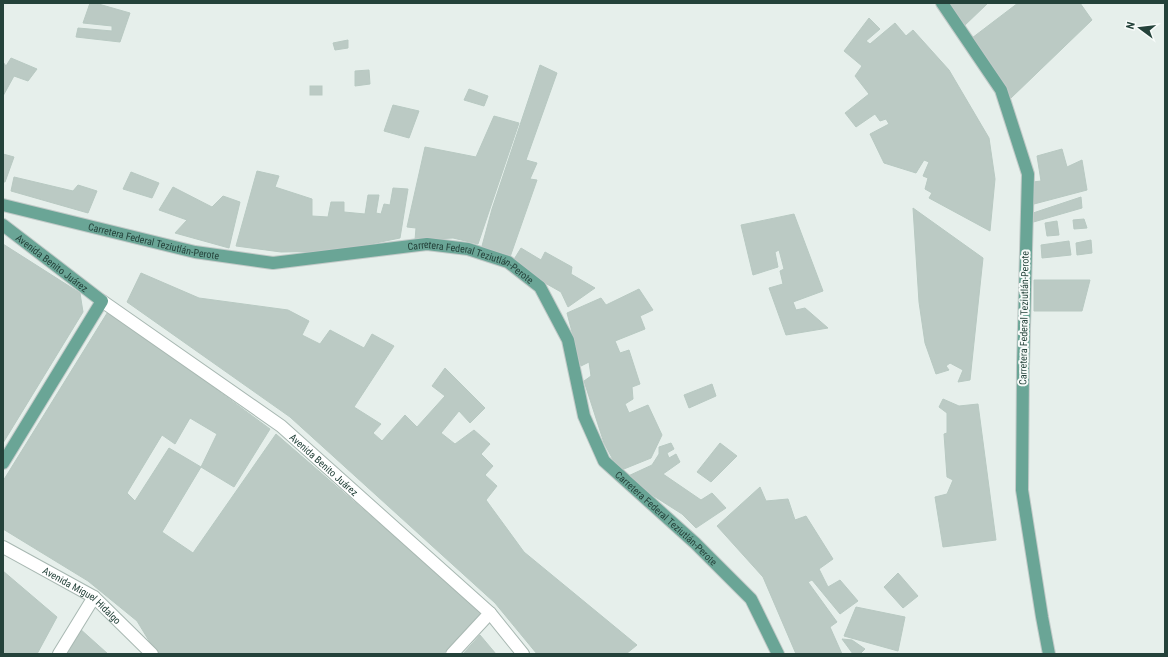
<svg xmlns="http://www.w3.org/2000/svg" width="1168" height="657" font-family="'Roboto Condensed',sans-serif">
	<rect width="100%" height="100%" fill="#e6efeb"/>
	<!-- building -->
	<g fill="#bbcac4" stroke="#b8c9c2">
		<polygon points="90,3 95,3 130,13 120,42 76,37 78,28 112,31 112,26 83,23"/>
		<polygon points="947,3 988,3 964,26"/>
		<polygon points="1018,3 1080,3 1092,20 1011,98 972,38"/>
		<polygon points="869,18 880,29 866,41 870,44 895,23 906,36 913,30 949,70 989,138 995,179 990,231 929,198 932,193 925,189 928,178 923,176 929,162 924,160 916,173 884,163 870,134 889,124 886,119 880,121 875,114 856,127 845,113 869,94 855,76 862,66 844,51"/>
		<polygon points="348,40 348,48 335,50 333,43"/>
		<polygon points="11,58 37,69 28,81 14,76 3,96 3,62 6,66"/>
		<polygon points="540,65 557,73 526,160 537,163 530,179 537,180 509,260 482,246 492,209"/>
		<polygon points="369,70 370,84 355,86 355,71"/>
		<rect x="310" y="86" width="12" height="9"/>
		<polygon points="469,89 488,96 484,106 464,100"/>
		<polygon points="393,105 419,111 409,138 384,131"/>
		<polygon points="494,116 519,123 478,244 453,238 415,240 416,228 407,227 425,147 476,157"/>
		<polygon points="1062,149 1067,167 1082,160 1087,190 1034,204 1033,182 1041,181 1037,156"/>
		<polygon points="3,154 14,157 5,182 3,182"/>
		<polygon points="257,171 279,176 275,187 312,199 312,216 328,217 331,202 344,202 344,212 365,214 368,195 379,195 376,213 381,214 384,204 390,205 393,188 408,189 400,238 337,251 281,252 236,246"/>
		<polygon points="131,172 159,183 152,198 123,189"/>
		<polygon points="14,177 73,191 78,185 97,191 88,213 11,191"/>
		<polygon points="173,187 212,207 223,196 240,202 229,248 175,233 187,220 159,210"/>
		<polygon points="1081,197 1082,208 1030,223 1030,214"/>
		<polygon points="913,208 983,258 970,380 958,382 963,370 950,363 946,366 949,370 936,374 925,343 919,302"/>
		<polygon points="794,214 823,291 793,302 796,310 805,308 828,328 786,335 769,288 783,284 780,271 784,269 779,250 775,252 778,267 753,275 741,225"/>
		<polygon points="1084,219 1087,228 1074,229 1073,220"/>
		<polygon points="1057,221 1059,235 1047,236 1045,223"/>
		<polygon points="1091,240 1092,253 1077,255 1076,243"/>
		<polygon points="1069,241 1071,255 1042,258 1041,245"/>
		<polygon points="3,244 80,293 83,312 3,443"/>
		<polygon points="521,248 541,260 545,252 572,267 571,274 595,288 568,307 561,292 538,279 513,261"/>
		<polygon points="141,273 199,298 288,310 309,321 302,335 320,344 330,330 364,348 372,334 394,346 354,407 381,424 373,433 382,441 405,415 417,427 445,396 432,386 445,368 485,408 470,423 459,411 441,433 455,444 474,430 490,444 481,454 493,466 485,475 497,486 486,500 524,552 637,645 626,654 537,654 495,603 290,417 127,302"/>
		<polygon points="1034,280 1090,280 1082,311 1034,311"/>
		<polygon points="639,289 653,310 640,316 645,329 615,341 620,353 629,350 640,384 632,387 633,399 625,404 629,413 648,405 662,435 651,458 619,471 604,443 584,381 591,376 589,362 581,366 567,313 601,298 606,305"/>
		<polygon points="109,310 270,429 234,487 201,467 217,434 190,418 175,444 162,435 127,493 135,501 169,448 201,467 162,532 193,553 276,434 482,612 443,654 157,654 137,621 88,581 3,529 3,481"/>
		<polygon points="712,384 716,396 689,408 684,395"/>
		<polygon points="943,399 959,406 978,404 996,540 943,547 935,497 947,494 953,480 947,477 944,434 947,433 947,413 939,407"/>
		<polygon points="671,443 674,449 667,453 669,458 676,454 680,462 663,474 701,500 712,493 726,508 696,528 682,514 638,486 626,477 652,465 659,454 659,447"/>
		<polygon points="720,443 737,456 711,482 697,472"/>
		<polygon points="760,487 766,501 788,499 795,520 806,516 833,559 819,569 828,587 840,580 858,601 840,614 812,580 808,582 837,622 830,627 842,654 796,654 763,577 717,526"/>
		<polygon points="3,571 57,617 37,654 3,654"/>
		<polygon points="898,573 918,596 903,608 884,587"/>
		<polygon points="856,607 905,617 898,651 844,636"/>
		<polygon points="79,628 108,654 65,654"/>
		<polygon points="480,635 496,654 463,654"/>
		<polygon points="842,639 852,640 865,649 860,654 853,654"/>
	</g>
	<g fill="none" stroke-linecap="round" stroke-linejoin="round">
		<defs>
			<g id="street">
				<path id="s1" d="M 102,301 L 281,426 L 490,613 L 523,654"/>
				<path id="s2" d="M 3,547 L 94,597 L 152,654"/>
				<polyline points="59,654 94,597"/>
				<polyline points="452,654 490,613"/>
			</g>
			<g id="primary">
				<polyline points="942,3 1001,90 1028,174 1023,366 1022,490 1042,617 1049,654"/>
				<path id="s3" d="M 3,205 L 195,252 L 273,263 L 427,244 L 468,249 L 508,262 L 540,287 L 568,340 L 584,416 L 604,461 L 695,543 L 751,599 L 778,654"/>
				<path id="s4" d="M 3,225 L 102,301 L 3,463"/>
			</g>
		</defs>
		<!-- street casing -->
		<use href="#street" stroke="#a8b8b2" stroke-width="14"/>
		<!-- primary casing -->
		<use href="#primary" stroke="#c2cac8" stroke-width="14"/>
		<!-- street -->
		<use href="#street" stroke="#fff" stroke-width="12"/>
		<!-- primary -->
		<use href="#primary" stroke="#6aa596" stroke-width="12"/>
	</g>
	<g text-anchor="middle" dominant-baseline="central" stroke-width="4" stroke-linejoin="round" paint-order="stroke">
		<!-- street labels -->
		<g font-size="10" fill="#24423a" stroke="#f7fbf9">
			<text stroke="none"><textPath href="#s3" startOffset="155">Carretera Federal Teziutlán-Perote</textPath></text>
			<text stroke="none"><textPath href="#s4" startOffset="62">Avenida Benito Juárez</textPath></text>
			<text stroke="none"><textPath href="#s3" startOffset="479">Carretera Federal Teziutlán-Perote</textPath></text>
			<text transform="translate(1024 318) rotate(-89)">Carretera Federal Teziutlán-Perote</text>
			<text stroke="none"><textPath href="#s1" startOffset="276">Avenida Benito Juárez</textPath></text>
			<text stroke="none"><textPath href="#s3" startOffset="827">Carretera Federal Teziutlán-Perote</textPath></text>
			<text stroke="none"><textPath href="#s2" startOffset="93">Avenida Miguel Hidalgo</textPath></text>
		</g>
	</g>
	<!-- border -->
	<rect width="1168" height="657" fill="none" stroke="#24423a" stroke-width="8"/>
	<!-- north arrow -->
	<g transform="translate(1140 28) rotate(285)" stroke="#f7fbf9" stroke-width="3" paint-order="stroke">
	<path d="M0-3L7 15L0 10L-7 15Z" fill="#24423a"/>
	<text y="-6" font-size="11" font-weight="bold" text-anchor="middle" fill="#24423a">N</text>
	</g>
</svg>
